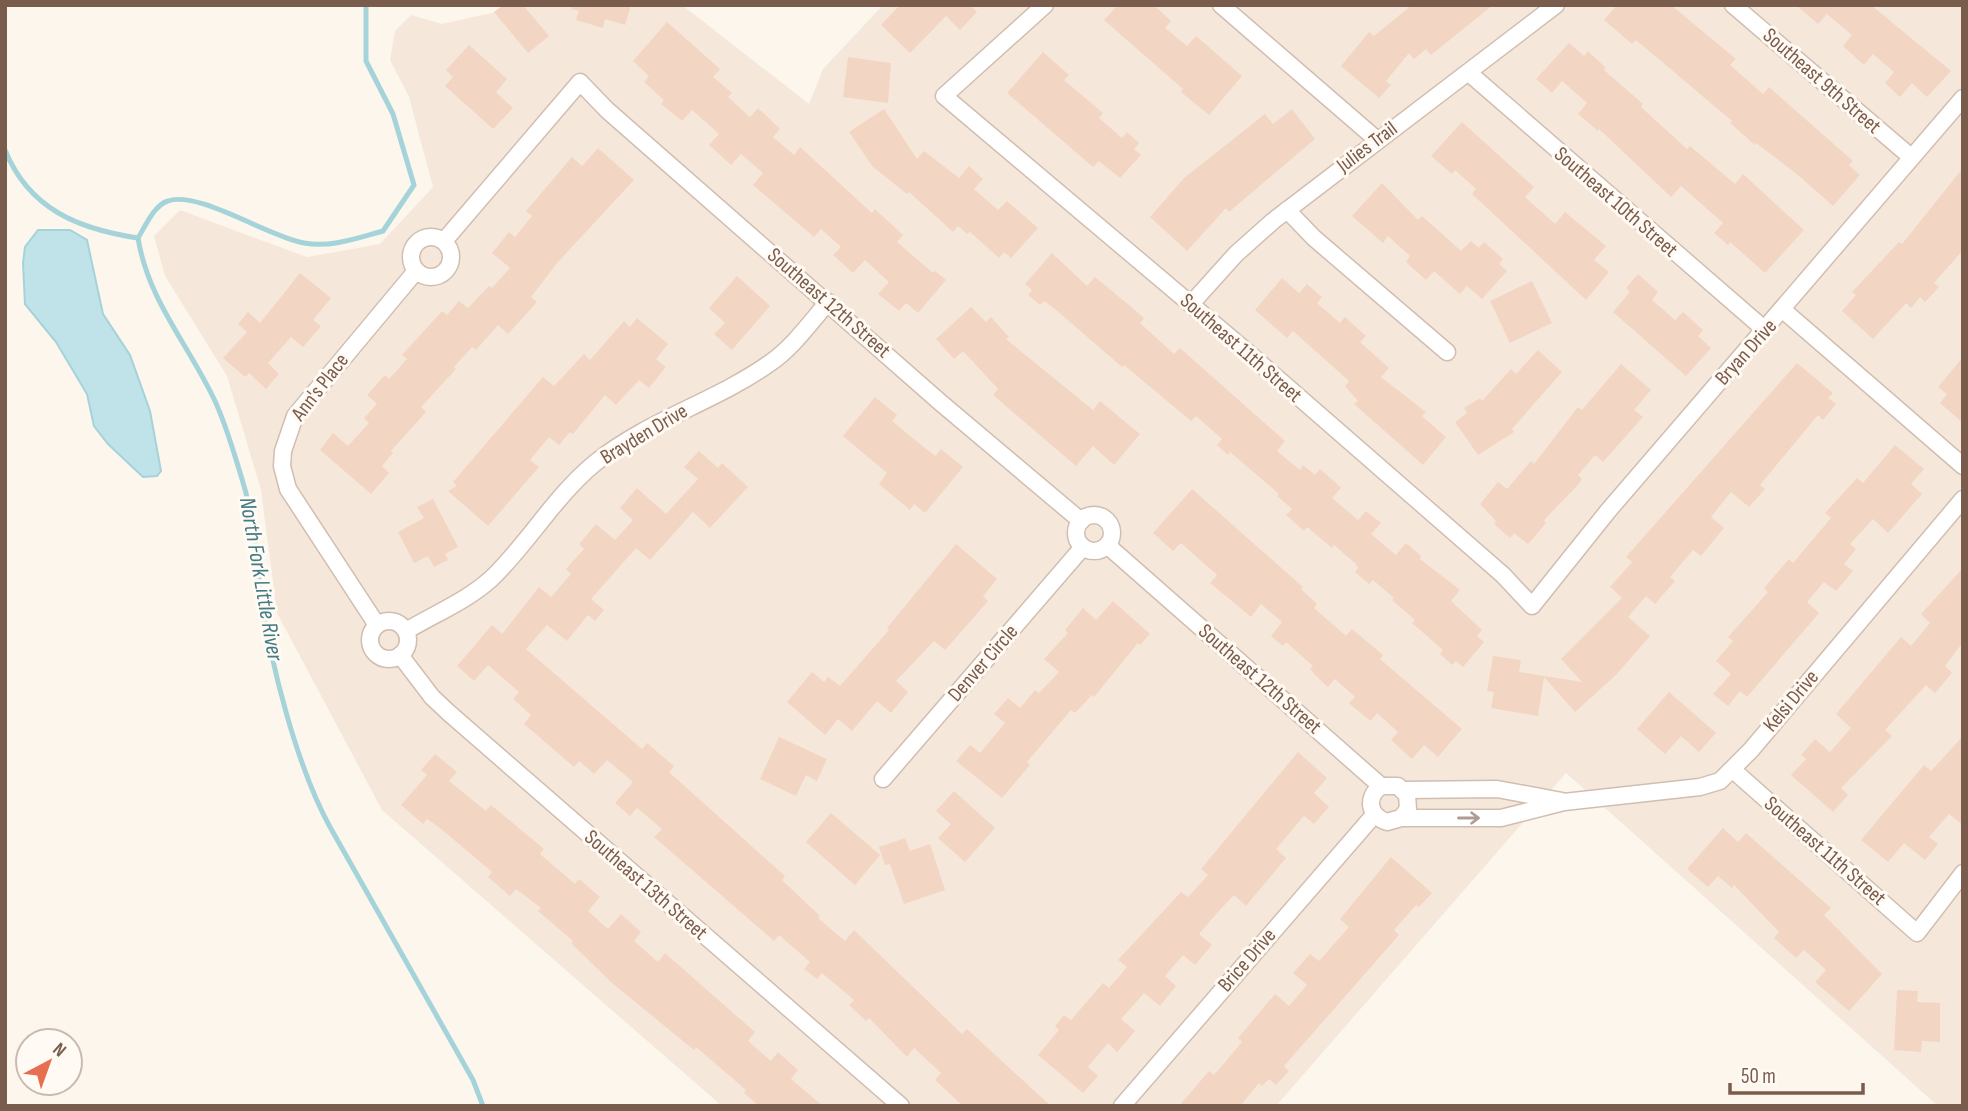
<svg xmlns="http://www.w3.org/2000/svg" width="1968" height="1111" font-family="'Sofia Sans Condensed',sans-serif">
	<rect width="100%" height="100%" fill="#fdf6ec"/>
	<!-- residential -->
	<polygon fill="#f5e8da" points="502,5 682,5 809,104 823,69 883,5 1963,5 1963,1106 1938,1106 1566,773 1276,1106 722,1106 382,810 277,613 261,490 227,376 165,276 154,236 180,210 307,257 380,244 433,187 409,97 390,60 395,31 411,15 442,24 496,12"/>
	<!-- water -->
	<polygon fill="#bfe3e8" stroke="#a5d3da" stroke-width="2" points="38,230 70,230 87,240 103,314 130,355 150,411 161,471 157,476 143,477 108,444 94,426 87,394 56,342 25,304 23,263 25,247"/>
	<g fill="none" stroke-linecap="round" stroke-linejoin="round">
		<!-- stream -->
		<g stroke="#a5d3da" stroke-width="5">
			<path d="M 5,150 C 29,209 78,229 138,238"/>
			<path d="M 138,238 C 148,300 188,344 214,399 C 226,424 234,453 242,479 C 254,517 256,555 261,594 C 270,663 297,767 330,827 L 473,1080 L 483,1106"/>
			<path d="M 138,238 C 145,227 154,205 168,201 C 198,190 269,237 304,243 C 331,248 357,238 383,231 L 414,185 L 393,114 L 366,61 L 366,5"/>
		</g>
	</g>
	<!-- building -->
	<g fill="#f3d5c3">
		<polygon points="503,5 523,5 549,36 528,53 494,12"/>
		<polygon points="571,5 631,5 625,25 605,19 603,28 576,20 579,11 571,9"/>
		<polygon points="900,5 970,5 977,12 960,30 946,16 910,53 881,25"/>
		<polygon points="1118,5 1154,5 1171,21 1165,28 1187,46 1196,36 1242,76 1209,115 1181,92 1183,89 1104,20"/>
		<polygon points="1412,5 1493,5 1431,55 1426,49 1414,59 1409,53 1386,81 1391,85 1379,98 1341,66 1369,32 1374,36"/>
		<polygon points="1617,5 1671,5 1736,59 1730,65 1763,94 1769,87 1853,161 1849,165 1860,175 1833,206 1798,175 1756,143 1755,145 1730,123 1732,121 1636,40 1632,44 1604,20"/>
		<polygon points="1796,5 1871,5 1951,71 1927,97 1912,83 1900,97 1885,83 1894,72 1873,54 1864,65 1843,46 1852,35 1827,14 1818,24"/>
		<polygon points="667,22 720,69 713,77 732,93 728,97 750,117 758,108 780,129 773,137 794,155 800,147 872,213 875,209 903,235 897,242 933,273 935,271 946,280 918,313 906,303 899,311 878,294 889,282 865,260 853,273 833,255 841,247 821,229 814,237 753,185 763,173 741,154 731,165 709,145 719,134 692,110 682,121 661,104 664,100 644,82 649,76 633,61"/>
		<polygon points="1569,43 1584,56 1588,51 1606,68 1604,70 1643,104 1641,107 1687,149 1690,146 1735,184 1743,174 1804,230 1765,273 1730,242 1728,245 1714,233 1723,223 1681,186 1671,197 1599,129 1598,131 1578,114 1587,103 1562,81 1552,93 1536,79"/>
		<polygon points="469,45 507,79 496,92 513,108 493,129 445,86 453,77 446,70"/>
		<polygon points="1043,52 1069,75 1064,80 1103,113 1099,118 1122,138 1127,132 1139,143 1134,149 1141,155 1120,178 1099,161 1093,167 1007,93"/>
		<polygon points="848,57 891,63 888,103 843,97"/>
		<polygon points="884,109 917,159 924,151 959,178 969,166 983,179 974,189 998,210 1007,201 1038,228 1011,258 1004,252 999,258 970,232 967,234 958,226 953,232 909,192 907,194 873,167 849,132"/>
		<polygon points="1292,109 1315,139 1229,212 1226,208 1187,251 1150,217 1184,178 1265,114 1273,124"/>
		<polygon points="1462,122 1534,187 1525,197 1555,224 1565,212 1606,246 1594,260 1609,272 1586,300 1472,194 1476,189 1455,170 1452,174 1431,156"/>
		<polygon points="598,148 634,180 558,262 531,297 537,302 508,334 498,325 476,350 472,347 454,367 456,369 421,407 426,412 391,451 393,453 382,466 389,473 371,494 320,450 333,433 348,446 369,423 364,418 377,404 367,395 385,375 389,379 407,359 402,355 442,311 447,315 459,301 468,308 489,286 492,288 510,268 492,253 509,232 515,237 532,216 526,211 572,157 582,166"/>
		<polygon points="1963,168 1963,250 1934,283 1939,287 1925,302 1920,297 1911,308 1906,303 1873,339 1842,311 1856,295 1852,292 1899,242 1902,244"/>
		<polygon points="1382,183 1418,220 1422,216 1461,251 1471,241 1479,248 1484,242 1503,259 1499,264 1507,271 1482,299 1467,286 1460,294 1434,271 1426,280 1406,262 1410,256 1388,236 1383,243 1352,216"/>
		<polygon points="1052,253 1087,286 1095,277 1129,305 1144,318 1140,323 1174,354 1180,348 1285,441 1277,451 1300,470 1303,465 1315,475 1320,469 1335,482 1341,488 1332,498 1358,520 1366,511 1381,523 1371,534 1384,545 1396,555 1405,544 1409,545 1421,556 1420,559 1460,590 1451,601 1482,630 1477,636 1484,642 1463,667 1456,661 1452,665 1440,654 1443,650 1412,623 1415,620 1392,600 1394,598 1373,580 1369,584 1355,572 1358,568 1355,563 1334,545 1332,548 1307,527 1304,531 1286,515 1292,509 1277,496 1279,494 1230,452 1228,455 1217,445 1222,439 1196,416 1191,421 1124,365 1122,367 1055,309 1044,301 1040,305 1028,295 1032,290 1025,284"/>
		<polygon points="300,273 331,298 313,320 321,326 303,347 291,337 268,363 279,374 266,389 249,373 245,377 223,358 247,332 238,324 248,312 260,323"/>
		<polygon points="1638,274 1658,292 1652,300 1675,320 1683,312 1703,330 1698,336 1711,348 1686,376 1613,312 1630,292 1626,288"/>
		<polygon points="737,276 770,306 732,350 714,334 725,323 709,308"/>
		<polygon points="1282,278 1299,293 1307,284 1322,297 1317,303 1340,323 1345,317 1366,336 1360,342 1389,368 1381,377 1426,412 1422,416 1446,437 1423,465 1354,404 1358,401 1345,386 1349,381 1293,331 1287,338 1255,310"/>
		<polygon points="1532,281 1552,323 1510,343 1490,301"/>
		<polygon points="971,307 986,322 991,317 1009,337 1006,339 1093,410 1100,401 1140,434 1114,465 1093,446 1076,466 993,395 998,389 963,351 954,359 936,339"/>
		<polygon points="637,318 668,344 656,359 666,367 649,388 639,380 616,405 605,395 573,434 570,432 559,445 549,437 530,460 539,467 488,526 448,491 457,486 453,482 543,377 554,386 584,354 590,360 624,321 630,327"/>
		<polygon points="1538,350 1562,372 1512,429 1514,432 1478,455 1455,422 1467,413 1464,408 1480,398 1482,401 1511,369 1516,374"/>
		<polygon points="1963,357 1963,423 1940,403 1947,394 1938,387"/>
		<polygon points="1797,363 1833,393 1828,398 1836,404 1823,420 1818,415 1760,485 1765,489 1749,507 1731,492 1711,517 1724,528 1714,540 1701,556 1693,550 1670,577 1675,581 1655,604 1646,596 1628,617 1650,636 1616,675 1575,712 1544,677 1538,716 1491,708 1494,692 1487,691 1493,656 1521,660 1519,672 1582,682 1561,659 1622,598 1610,587 1632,562 1626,557"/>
		<polygon points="1621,364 1651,390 1634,410 1643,417 1603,462 1595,455 1578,475 1582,479 1578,485 1544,520 1546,523 1528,544 1514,533 1510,538 1494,524 1496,521 1480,504 1498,482 1507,489 1531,461 1534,464 1578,407 1582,410"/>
		<polygon points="875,397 897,415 892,421 915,440 935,456 941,449 963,467 925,513 914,504 910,510 879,484 887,473 843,436"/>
		<polygon points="1895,445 1924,469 1911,484 1922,494 1888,533 1873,519 1850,544 1856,549 1844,564 1853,571 1836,591 1824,582 1807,602 1819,613 1747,697 1740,691 1728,706 1713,694 1731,674 1716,661 1733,641 1728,637 1768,592 1764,588 1789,559 1793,563 1831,518 1825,513 1857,478 1863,483"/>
		<polygon points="699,451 718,468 722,463 748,487 710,528 693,512 650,560 636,548 591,599 604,610 595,621 588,615 567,641 547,625 526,649 642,749 647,743 674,766 669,772 785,876 782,880 820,916 818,918 845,941 854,930 962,1034 967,1029 1051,1106 963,1106 935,1080 941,1073 914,1048 907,1057 869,1018 866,1021 849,1005 854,1000 822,973 817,979 804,969 810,962 779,935 774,941 654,837 662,829 637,808 630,816 615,803 633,782 607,760 594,774 579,761 574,767 524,724 531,715 513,699 519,692 488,665 474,681 457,666 492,625 502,634 539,587 551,597 571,574 566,569 584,549 579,544 596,524 615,540 633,520 620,508 637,488 666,514 698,479 684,467"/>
		<polygon points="1192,489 1303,587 1301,589 1317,604 1314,608 1346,636 1352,629 1383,655 1380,659 1462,729 1438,757 1424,745 1412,759 1391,740 1398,732 1377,713 1371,721 1363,715 1349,703 1355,697 1335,679 1328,687 1315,675 1310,669 1313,666 1286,642 1283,646 1271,636 1282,622 1261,604 1251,617 1210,583 1217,575 1181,543 1173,551 1153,533"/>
		<polygon points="433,499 458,547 445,554 448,560 434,567 428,556 414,563 398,532 424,518 417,507"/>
		<polygon points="956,544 997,579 983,596 988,601 945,650 934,641 896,681 908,692 891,713 877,701 852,731 838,719 825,735 787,702 812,672 824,682 828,677 840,686 889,630 887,628"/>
		<polygon points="1963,568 1963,642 1945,666 1952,673 1935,693 1926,685 1885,730 1892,736 1841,788 1848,795 1833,812 1791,775 1806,759 1801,755 1815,739 1830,752 1851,728 1836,714 1901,637 1911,646 1930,623 1921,614"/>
		<polygon points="1113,601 1150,634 1140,645 1138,643 1094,697 1092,695 1075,713 1071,710 1027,762 1030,765 1002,798 956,761 970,745 980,753 1005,723 994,714 1008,698 1020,708 1035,690 1039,693 1059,672 1044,659 1068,633 1065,630 1083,608 1096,620"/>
		<polygon points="1669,692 1716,733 1699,752 1681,736 1665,754 1637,729"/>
		<polygon points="1963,736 1963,825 1949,814 1929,837 1938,844 1925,860 1904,843 1888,862 1861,840 1924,765 1931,771"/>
		<polygon points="779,737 827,759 817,781 806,775 796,796 760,779"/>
		<polygon points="1298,752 1327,778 1314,793 1329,807 1314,824 1304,816 1276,849 1286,858 1246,906 1234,895 1218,912 1199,934 1212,945 1195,965 1183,955 1165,976 1176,986 1160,1006 1144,993 1121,1019 1135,1031 1117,1052 1108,1043 1088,1067 1098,1076 1083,1093 1038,1055 1059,1030 1055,1026 1064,1015 1071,1020 1103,983 1109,988 1127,967 1118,960 1181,892 1188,897 1208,875 1201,869"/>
		<polygon points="435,754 457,772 449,781 486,811 491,805 544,849 540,854 575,884 579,879 600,897 588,911 608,929 621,914 641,932 634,941 658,962 665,953 715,997 755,1032 748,1041 771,1061 778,1052 798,1070 791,1079 823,1106 759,1106 744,1093 746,1090 696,1047 694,1050 612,983 571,943 573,941 538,911 541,908 516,889 510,896 488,877 492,872 440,828 427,819 423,824 401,805 427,775 421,770"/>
		<polygon points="954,791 995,828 965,862 938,838 951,824 936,811"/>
		<polygon points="831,813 880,855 855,885 806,842"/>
		<polygon points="1723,828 1738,842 1746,833 1831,908 1824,915 1882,974 1849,1011 1815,982 1826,970 1804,950 1796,958 1774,938 1779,932 1734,885 1732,888 1718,876 1708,887 1687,869"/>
		<polygon points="905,838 910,851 930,844 945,890 904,904 890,864 885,865 879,847"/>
		<polygon points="1391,857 1432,893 1419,907 1416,905 1394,930 1399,935 1284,1066 1289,1071 1276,1085 1269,1079 1262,1086 1259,1083 1240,1106 1179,1106 1209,1071 1214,1075 1242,1042 1238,1038 1275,994 1289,1006 1307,985 1293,973 1310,954 1319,961 1349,927 1340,919"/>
		<polygon points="1897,990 1918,991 1917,1002 1940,1003 1940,1042 1922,1041 1921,1052 1894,1050"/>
	</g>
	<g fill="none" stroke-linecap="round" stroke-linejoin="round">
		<defs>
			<g id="street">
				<polyline points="1045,5 944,96 1245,350 1503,575 1532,606 1608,511 1963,98"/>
				<polyline points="1221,5 1376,139"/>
				<polyline points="1733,5 1911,157"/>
				<polyline points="1469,73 1764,329"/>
				<polyline points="1287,210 1314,238 1447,352"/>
				<circle cx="431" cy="257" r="20"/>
				<polyline points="444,241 580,82 607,110 941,403 1081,521"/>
				<polyline points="1191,304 1236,254 1273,221 1556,5"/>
				<polyline points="1783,310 1963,466"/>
				<circle cx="1094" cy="533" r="18"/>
				<polyline points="1108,546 1381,786"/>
				<circle cx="389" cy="640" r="19"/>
				<polyline points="377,625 288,489 282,466 283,451 295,416 416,271"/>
				<path d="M 406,631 C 434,614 467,601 492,578 C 529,542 555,496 595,463 C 648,420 715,402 770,363 C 793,347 810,323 828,302"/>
				<polyline points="400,655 432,697 449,713 901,1106"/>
				<polyline points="1733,770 1917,933 1963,873"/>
				<polyline points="883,779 1083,547"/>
				<polyline points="1404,790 1497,789 1562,801"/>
				<path d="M 1401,818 L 1408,809 L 1407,795 L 1398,786 L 1381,786 C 1365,798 1369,816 1387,822 L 1401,818 L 1501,818 L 1564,802 L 1700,787 L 1720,781 L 1751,750 L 1963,499"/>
				<polyline points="1122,1106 1374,815"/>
			</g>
		</defs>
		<!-- street casing -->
		<use href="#street" stroke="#d1beb0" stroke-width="19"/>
		<!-- street -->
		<use href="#street" stroke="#fff" stroke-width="16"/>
	</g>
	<!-- one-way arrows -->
	<defs><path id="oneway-shaft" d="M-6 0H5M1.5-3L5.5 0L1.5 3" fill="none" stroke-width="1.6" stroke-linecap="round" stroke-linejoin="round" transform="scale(1.75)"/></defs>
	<use stroke="#af9d94" href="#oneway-shaft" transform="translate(1469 818)"/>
	<g text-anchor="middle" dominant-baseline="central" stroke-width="6" stroke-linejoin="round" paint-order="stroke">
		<!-- street labels -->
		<g font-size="21" fill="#7a5c4d" stroke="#fffaf3">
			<text transform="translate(1822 81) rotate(41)">Southeast 9th Street</text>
			<text transform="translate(1367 147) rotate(-37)">Julies Trail</text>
			<text transform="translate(1616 202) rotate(41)">Southeast 10th Street</text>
			<text transform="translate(829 303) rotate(41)">Southeast 12th Street</text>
			<text transform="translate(1241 348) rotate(41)">Southeast 11th Street</text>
			<text transform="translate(1746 352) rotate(-48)">Bryan Drive</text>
			<text transform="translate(320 387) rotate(-52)">Ann's Place</text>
			<text transform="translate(644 434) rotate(-31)">Brayden Drive</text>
			<text transform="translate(983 663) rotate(-49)">Denver Circle</text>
			<text transform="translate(1260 679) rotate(41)">Southeast 12th Street</text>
			<text transform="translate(1791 701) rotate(-50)">Kelsi Drive</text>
			<text transform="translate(1825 851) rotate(41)">Southeast 11th Street</text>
			<text transform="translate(646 885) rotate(41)">Southeast 13th Street</text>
			<text transform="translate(1247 960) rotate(-49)">Brice Drive</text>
		</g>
		<!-- water labels -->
		<g font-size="23" font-style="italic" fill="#437c86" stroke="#fffaf3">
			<text transform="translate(261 579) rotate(80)">North Fork Little River</text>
		</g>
	</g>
	<!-- border -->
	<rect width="1968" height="1111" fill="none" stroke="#7a5c4d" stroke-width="14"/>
	<!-- north arrow -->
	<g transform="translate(49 1062) rotate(41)"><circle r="33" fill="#fffaf3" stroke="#cabbb1" stroke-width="2"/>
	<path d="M0-5L12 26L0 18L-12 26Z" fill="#e76f51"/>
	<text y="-10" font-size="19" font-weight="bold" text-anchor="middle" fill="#7a5c4d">N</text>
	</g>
	<!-- scale -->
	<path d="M1730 1083v10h133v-10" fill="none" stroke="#7a5c4d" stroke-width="3.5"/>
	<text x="1741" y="1083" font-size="21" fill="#7a5c4d" stroke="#fffaf3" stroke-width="5" paint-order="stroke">50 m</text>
</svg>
